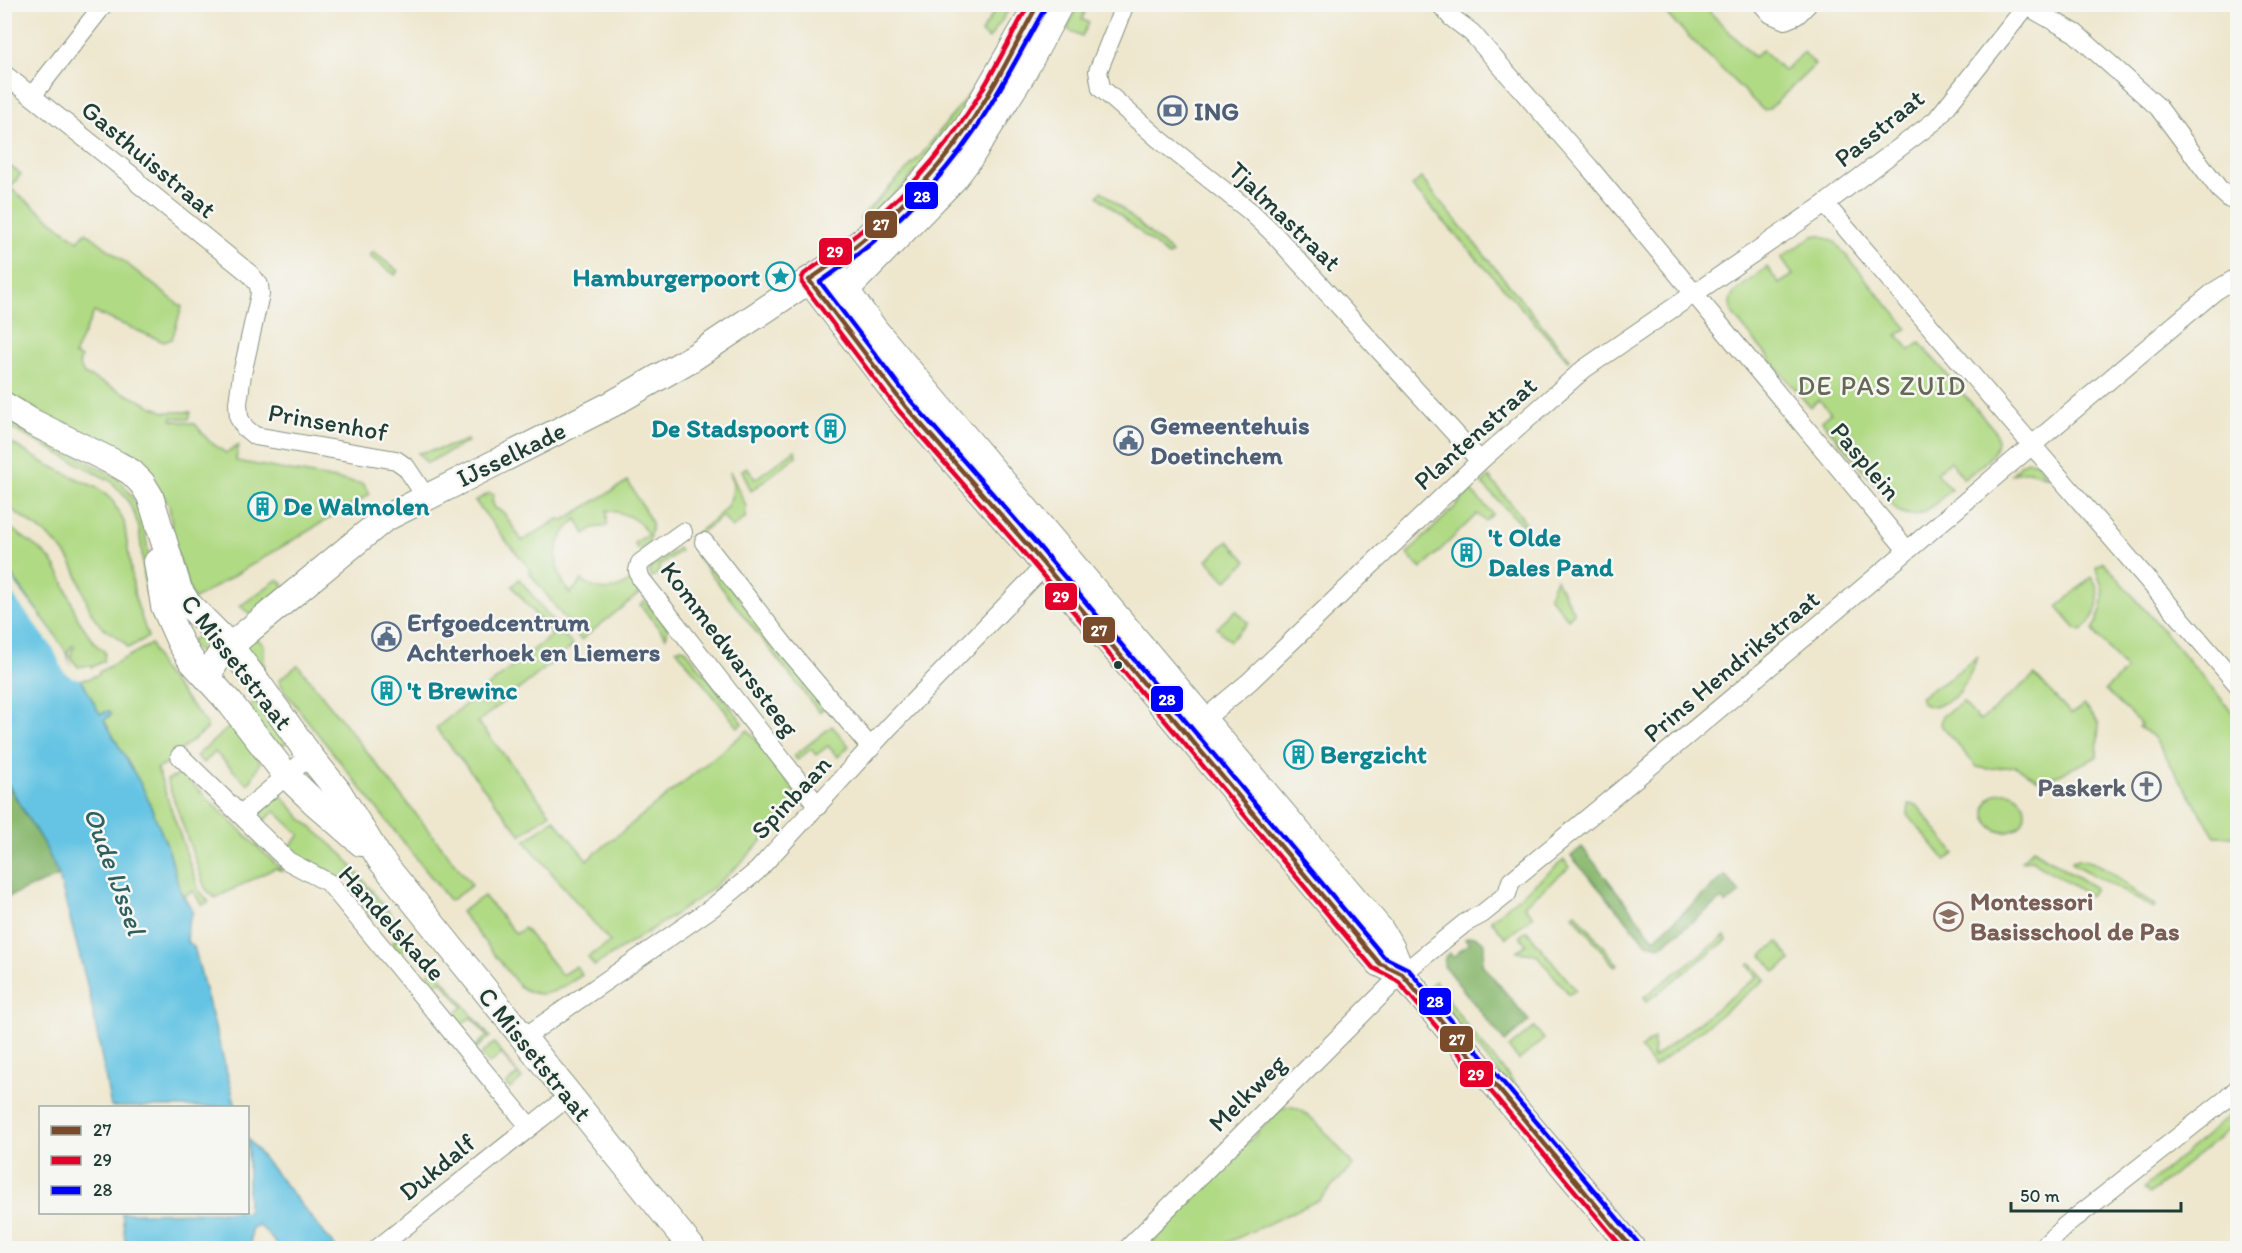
<svg xmlns="http://www.w3.org/2000/svg" width="2242" height="1253" font-family="Itim,sans-serif">
	<rect width="100%" height="100%" fill="#f6f6f2"/>
	<filter id="ink" filterUnits="userSpaceOnUse"><feTurbulence type="fractalNoise" baseFrequency=".0167" numOctaves="2"/><feDisplacementMap in="SourceGraphic" scale="12" xChannelSelector="R" yChannelSelector="G"/><feConvolveMatrix kernelMatrix="1 2 1 2 8 2 1 2 1" color-interpolation-filters="sRGB"/></filter>
	<filter id="wash" filterUnits="userSpaceOnUse"><feTurbulence type="fractalNoise" baseFrequency=".008" numOctaves="4" result="noise"/><feDisplacementMap in="SourceGraphic" scale="24" xChannelSelector="R" yChannelSelector="G"/><feGaussianBlur stdDeviation="1.35" result="paint"/><feColorMatrix in="noise" values="0 0 0 0 0 0 0 0 0 0 0 0 0 0 0 0 0 1.4 0 .05"/><feComposite in="paint" operator="in"/></filter>
	<g filter="url(#wash)">
		<rect width="100%" height="100%" fill="#eee7ce"/>
		<!-- green -->
		<g fill="#b1da85" stroke="#688c5c" stroke-width="1.5">
			<polygon points="994,5 1012,5 989,39 981,33 994,12 992,10"/>
			<polygon points="1078,5 1088,5 1082,19 1089,23 1082,36 1067,29"/>
			<polygon points="1657,5 1703,5 1754,57 1762,50 1784,71 1804,52 1815,65 1769,109 1763,110"/>
			<polygon points="973,89 973,100 945,138 904,185 862,222 860,218 922,154"/>
			<polygon points="4,162 21,174 10,188 78,241 86,232 182,307 172,339 164,342 94,312 74,355 81,358 79,364 84,374 164,412 191,412 189,419 172,417 171,420 195,424 209,441 226,453 238,446 236,461 363,484 370,494 193,600 174,545 169,505 153,479 5,392"/>
			<polygon points="1421,178 1570,359 1568,360 1412,186"/>
			<polygon points="1102,191 1172,253 1168,256 1098,196"/>
			<path d="M 1820,235 L 1835,242 L 1907,328 L 1897,335 L 1910,350 L 1920,343 L 1995,431 C 2004,454 1979,466 1964,479 L 1950,461 L 1936,473 L 1951,490 C 1935,503 1920,523 1898,511 L 1822,421 L 1831,413 L 1819,400 L 1810,407 L 1734,316 C 1729,306 1728,299 1736,291 L 1767,267 L 1779,284 L 1793,275 L 1781,258 L 1813,236 Z"/>
			<polygon points="373,252 398,271 395,275 369,256"/>
			<path d="M 4,418 L 115,476 C 148,508 144,532 151,574 C 153,589 158,604 162,619 L 156,622 L 146,591 L 139,528 L 134,513 L 127,499 L 111,481 L 13,429 L 5,424 Z"/>
			<path d="M 5,439 L 44,463 L 99,489 L 112,500 L 124,522 L 135,598 L 148,637 L 128,648 C 123,637 109,634 100,625 C 84,607 83,582 71,562 C 57,538 27,521 5,505 Z"/>
			<polygon points="467,440 468,442 427,463 418,453 444,448"/>
			<polygon points="795,450 796,456 751,491 742,470 747,467 755,479"/>
			<polygon points="2028,461 2036,462 2048,477 2029,471 2012,474 2021,464"/>
			<path d="M 730,472 L 746,506 L 745,518 L 732,528 L 723,516 L 691,540 L 689,538 C 712,521 743,505 730,472 Z"/>
			<polygon points="1489,477 1521,516 1530,533 1482,484"/>
			<path d="M 628,481 L 652,523 L 649,543 L 638,550 L 634,543 L 648,535 C 640,519 625,513 607,510 L 607,526 L 593,528 L 585,534 L 577,519 C 551,541 551,567 570,594 L 582,580 C 593,589 605,593 619,587 C 624,585 626,582 632,581 L 640,593 L 581,640 L 529,572 L 531,570 L 507,542 L 475,501 L 489,493 L 494,495 L 492,501 L 495,508 L 504,513 L 522,541 L 560,518 L 562,521 Z"/>
			<polygon points="1471,491 1493,514 1485,521 1477,514 1421,569 1407,554"/>
			<polygon points="5,524 42,551 52,561 62,578 78,619 95,644 105,652 104,661 92,667 90,665 78,667 71,658 72,650 75,647 73,645 68,651 68,657 52,631 5,567"/>
			<polygon points="1228,541 1247,561 1226,581 1207,560"/>
			<polygon points="678,548 680,551 658,567 660,571 651,578 649,569"/>
			<polygon points="699,552 705,556 826,707 819,712 696,555"/>
			<path d="M 2104,562 L 2237,717 L 2237,836 L 2215,836 L 2153,736 L 2139,727 L 2141,724 L 2105,690 L 2126,670 L 2093,630 C 2098,618 2105,604 2103,591 C 2102,583 2097,576 2096,567 Z"/>
			<path d="M 2092,577 C 2104,595 2097,618 2082,631 L 2076,629 L 2057,607 Z"/>
			<polygon points="278,579 284,585 281,596 254,617 240,606"/>
			<polygon points="519,579 573,646 478,722 550,813 521,835 436,728 552,635 512,586"/>
			<polygon points="1556,579 1574,613 1568,619 1549,596"/>
			<polygon points="645,601 668,629 666,637 640,605"/>
			<polygon points="1236,610 1248,623 1230,641 1217,628"/>
			<polygon points="203,633 218,647 207,658 188,643"/>
			<polygon points="253,635 264,645 264,672 242,646"/>
			<polygon points="151,644 161,669 207,724 206,730 168,760 164,766 157,768 199,890 209,902 202,905 193,891 184,896 180,891 169,851 144,790 104,720 111,715 100,714 81,679 88,679 99,674 99,672"/>
			<polygon points="681,648 685,649 743,723 738,727 676,649"/>
			<path d="M 1978,656 C 1973,667 1968,680 1961,690 C 1954,700 1934,710 1923,704 L 1920,697 L 1947,680 Z"/>
			<polygon points="298,665 472,885 450,901 285,692 279,680"/>
			<polygon points="2035,675 2071,714 2084,705 2099,723 2097,757 2046,780 2039,780 2015,766 1987,769 1977,767 1940,724 1942,716 1963,702 1980,721"/>
			<polygon points="258,698 289,741 275,750 245,711"/>
			<polygon points="234,723 260,762 251,781 247,784 215,752 204,763 196,756"/>
			<polygon points="832,726 849,746 838,757 828,746 816,755 811,749 797,760 794,756"/>
			<path d="M 748,730 L 800,797 C 774,827 748,859 717,884 C 679,915 635,939 594,966 L 588,957 L 610,942 L 525,841 L 554,819 L 587,860 Z"/>
			<polygon points="182,774 284,872 275,868 215,898 205,888 167,780"/>
			<circle cx="2005" cy="812" r="20"/>
			<polygon points="280,794 301,818 343,855 490,1037 476,1049 475,1047 487,1036 471,1017 458,1027 450,1017 463,1007 441,980 428,990 421,981 433,970 411,944 399,954 391,944 403,934 380,908 369,917 361,908 373,898 351,871 339,881 327,870 301,859 289,847 300,835 275,811 263,822 258,817"/>
			<polygon points="1909,804 1917,805 1955,854 1945,860 1908,815"/>
			<polygon points="2033,849 2095,888 2090,896 2031,860 2021,861"/>
			<path d="M 2079,859 C 2117,865 2124,891 2155,905 L 2153,908 L 2073,864 L 2072,861 Z"/>
			<polygon points="1564,860 1570,867 1524,905 1533,916 1506,938 1491,920"/>
			<path d="M 484,896 L 516,934 L 524,928 L 562,975 L 576,966 L 582,975 C 560,988 545,1003 520,987 L 461,912 Z"/>
			<polygon points="1576,913 1618,965 1615,967 1573,915"/>
			<polygon points="1527,931 1576,990 1569,994 1536,954 1517,952 1526,944 1520,936"/>
			<polygon points="1725,936 1727,940 1647,1001 1644,997"/>
			<polygon points="1778,942 1791,960 1775,972 1762,955"/>
			<polygon points="1751,963 1765,980 1654,1067 1640,1049 1654,1038 1653,1058 1757,977 1748,965"/>
			<polygon points="1435,981 1470,1030 1540,1114 1535,1119 1429,986"/>
			<polygon points="1534,1027 1544,1039 1519,1060 1509,1048"/>
			<polygon points="494,1043 522,1079 510,1089 506,1084 518,1074 502,1054 489,1064 481,1054"/>
			<path d="M 1288,1106 C 1311,1108 1339,1149 1353,1165 L 1319,1200 L 1216,1248 L 1147,1248 L 1279,1110 Z"/>
			<polygon points="2237,1109 2237,1123 2149,1194 2144,1188"/>
		</g>
		<!-- forest -->
		<g fill="#8cba72" stroke="#567c53" stroke-width="1.5">
			<polygon points="4,779 46,848 59,876 5,898"/>
			<polygon points="1582,847 1654,939 1725,875 1740,893 1726,904 1722,899 1661,946 1646,943 1571,856"/>
			<polygon points="1469,937 1476,937 1485,943 1482,964 1529,1021 1505,1042 1444,966 1445,957 1449,953 1453,957 1469,943 1465,939"/>
		</g>
		<!-- water -->
		<g fill="#65c4e3" stroke="#42808c" stroke-width="1.5">
			<polygon points="5,567 52,631 64,650 70,664 81,679 100,714 109,711 111,714 104,720 144,790 169,851 180,891 193,911 188,925 187,941 194,947 236,1107 111,1107 90,996 59,876 46,848 5,779"/>
			<polygon points="248,1139 336,1248 280,1248 263,1229 258,1225 251,1229 251,1248 126,1248 122,1213 248,1212"/>
		</g>
		<!-- pier -->
		<polygon fill="#eee7ce" points="5,570 52,631 64,650 70,664 78,670 84,679 72,678 64,672 53,648 5,585"/>
	</g>
	<g filter="url(#ink)">
		<g fill="none" stroke-linecap="round" stroke-linejoin="round">
			<defs>
				<g id="street">
					<polyline points="1125,4 1098,71 1101,88 1159,139 1251,212 1273,233 1480,461"/>
					<polyline points="1440,4 1451,17 1472,33 1589,167 1907,550"/>
					<polyline points="1762,4 1771,14 1785,20 1797,15 1808,4"/>
					<polyline points="2027,6 2075,33 2158,107 2219,189 2230,199 2238,202"/>
					<polyline points="4,74 135,178 139,184 250,274 259,285 260,294 242,374 238,403 239,418 245,428 255,436 396,460 406,467 426,497"/>
					<polyline points="32,96 101,8"/>
					<polyline points="1825,204 2238,685"/>
					<polyline points="683,532 640,563 638,571 641,579 818,806"/>
					<polyline points="704,542 785,646 871,748"/>
					<polyline points="1196,726 1249,682 1480,461 1584,369 1825,204 1936,120 2028,4"/>
					<polyline points="180,756 288,861 329,883 529,1126"/>
					<polyline points="241,814 310,756"/>
					<polyline points="523,1038 713,907 757,871 890,726 1052,558"/>
					<polyline points="378,1248 569,1096"/>
					<path d="M 1128,1248 L 1402,974 L 1465,923 L 1482,914 L 1507,894 L 1511,881 C 1748,688 1980,488 2215,291 L 2233,280 L 2238,279"/>
					<polyline points="2042,1248 2065,1226 2225,1100 2238,1088"/>
				</g>
				<g id="secondary">
					<polyline points="829,267 875,330 1380,929 1391,947 1402,974 1632,1248"/>
					<polyline points="809,280 905,406 1030,548 1379,963 1402,974"/>
					<polyline points="847,289 953,180 969,159 1022,75 1060,4"/>
					<polyline points="4,405 32,422 117,464 131,472 142,483 150,496 179,590 188,604 230,646 258,683 310,756 338,791 380,859 692,1248"/>
					<polyline points="157,562 164,606 180,642 191,660 231,704 286,775 314,802 361,843"/>
					<polyline points="207,677 218,658 230,646 384,519 612,404 694,357 829,267 867,237 927,177 967,127 1038,4"/>
				</g>
			</defs>
			<!-- street casing -->
			<use href="#street" stroke="#869281" stroke-width="20"/>
			<!-- secondary casing -->
			<use href="#secondary" stroke="#869281" stroke-width="28"/>
			<!-- street -->
			<use href="#street" stroke="#fff" stroke-width="18"/>
			<!-- secondary -->
			<use href="#secondary" stroke="#fff" stroke-width="26"/>
			<defs>
				<path id="bus-1" d="M 1038,4 C 1015,46 994,89 967,128 C 925,189 870,239 809,280 L 905,406 L 1030,548 L 1379,963 L 1402,974 L 1632,1248"/>
				<path id="bus-2" d="M 1029,4 C 1007,44 987,86 961,123 C 920,184 864,233 804,274 L 802,278 L 802,283 L 899,411 L 1024,553 L 1373,968 L 1397,980 L 1623,1248"/>
				<path id="bus-3" d="M 1045,8 C 1022,49 1000,92 974,131 C 933,191 879,242 820,282 L 911,401 L 1036,543 L 1384,957 L 1408,969 L 1638,1243"/>
			</defs>
			<!-- bus-1 casing -->
			<use href="#bus-1" stroke="#f6f6f2" stroke-width="9"/>
			<!-- bus-2 casing -->
			<use href="#bus-2" stroke="#f6f6f2" stroke-width="9"/>
			<!-- bus-3 casing -->
			<use href="#bus-3" stroke="#f6f6f2" stroke-width="9"/>
			<!-- bus-1 -->
			<use href="#bus-1" stroke="#7a4b2a" stroke-width="4.5"/>
			<!-- bus-2 -->
			<use href="#bus-2" stroke="#e4002b" stroke-width="4.5"/>
			<!-- bus-3 -->
			<use href="#bus-3" stroke="#00f" stroke-width="4.5"/>
		</g>
	</g>
	<!-- icons -->
	<defs>
		<symbol id="bank-ring" viewBox="-11 -11 22 22"><circle r="9.5" fill="#f6f6f2" stroke="#5c6f8a" stroke-width="1.5"/><path d="M-6-4H6V4H-6ZM0-2.3a2.3 2.3 0 1 0 0 4.6a2.3 2.3 0 1 0 0-4.6Z" fill="#5c6f8a"/></symbol>
		<symbol id="sight-ring" viewBox="-11 -11 22 22"><circle r="9.5" fill="#f6f6f2" stroke="#0f9aa8" stroke-width="1.5"/><path d="M0-6L1.8-2.2L6-1.7L2.9 1.2L3.7 5.4L0 3.3L-3.7 5.4L-2.9 1.2L-6-1.7L-1.8-2.2Z" fill="#0f9aa8"/></symbol>
		<symbol id="building-ring" viewBox="-11 -11 22 22"><circle r="9.5" fill="#f6f6f2" stroke="#0f9aa8" stroke-width="1.5"/><path d="M-4-6H4V6H1V3H-1V6H-4ZM-2.5-4.3h1.7v1.8h-1.7ZM.8-4.3h1.7v1.8H.8ZM-2.5-1h1.7V.8h-1.7ZM.8-1h1.7V.8H.8Z" fill="#0f9aa8"/></symbol>
		<symbol id="civic-ring" viewBox="-11 -11 22 22"><circle r="9.5" fill="#f6f6f2" stroke="#5c6f8a" stroke-width="1.5"/><path d="M-.6-6.5H3V-4.5H.6V-3L4-1V1h2V6H-6V1h2V-1L-.6-3ZM-1.2 2.5V6h2.4V2.5Z" fill="#5c6f8a"/></symbol>
		<symbol id="church-ring" viewBox="-11 -11 22 22"><circle r="9.5" fill="#f6f6f2" stroke="#6b7280" stroke-width="1.5"/><path d="M-1.2-6h2.4v3.5h3.3v2.4h-3.3V6h-2.4V-.1h-3.3v-2.4h3.3Z" fill="#6b7280"/></symbol>
		<symbol id="school-ring" viewBox="-11 -11 22 22"><circle r="9.5" fill="#f6f6f2" stroke="#8d6e63" stroke-width="1.5"/><path d="M0-5L7-2L0 1L-7-2ZM-4 1L0 2.5L4 1V4Q0 6-4 4Z" fill="#8d6e63"/></symbol>
	</defs>
	<g fill-rule="evenodd">
		<use href="#bank-ring" x="1156" y="94" width="33" height="33"/>
		<use href="#sight-ring" x="764" y="260" width="33" height="33"/>
		<use href="#building-ring" x="814" y="412" width="33" height="33"/>
		<use href="#civic-ring" x="1112" y="424" width="33" height="33"/>
		<use href="#building-ring" x="246" y="490" width="33" height="33"/>
		<use href="#building-ring" x="1450" y="536" width="33" height="33"/>
		<use href="#civic-ring" x="370" y="620" width="33" height="33"/>
		<use href="#building-ring" x="370" y="674" width="33" height="33"/>
		<use href="#building-ring" x="1282" y="738" width="33" height="33"/>
		<use href="#church-ring" x="2130" y="770" width="33" height="33"/>
		<use href="#school-ring" x="1932" y="900" width="33" height="33"/>
	</g>
	<!-- markers -->
	<circle fill="#1f3d34" stroke="#f6f6f2" stroke-width="2" cx="1118" cy="665" r="5"/>
	<g text-anchor="middle" dominant-baseline="central" stroke-width="5" stroke-linejoin="round" paint-order="stroke">
		<!-- service labels -->
		<g font-size="26" font-weight="bold" fill="#4e5e75" stroke="#f6f6f2" text-anchor="start">
			<text x="1194" y="111">ING</text>
			<text x="1150" y="425">Gemeentehuis<tspan x="1150" dy="30">Doetinchem</tspan></text>
			<text x="407" y="622">Erfgoedcentrum<tspan x="407" dy="30">Achterhoek en Liemers</tspan></text>
		</g>
		<!-- street labels -->
		<g font-size="26" fill="#1f3d34" stroke="#f6f6f2">
			<text transform="translate(1879 128) rotate(-39)">Passtraat</text>
			<text transform="translate(149 159) rotate(40)">Gasthuisstraat</text>
			<text transform="translate(1285 216) rotate(44)">Tjalmastraat</text>
			<text transform="translate(328 422) rotate(10)">Prinsenhof</text>
			<text transform="translate(1475 433) rotate(-42)">Plantenstraat</text>
			<text transform="translate(511 454) rotate(-26)">IJsselkade</text>
			<text transform="translate(1866 461) rotate(50)">Pasplein</text>
			<text transform="translate(730 649) rotate(53)">Kommedwarssteeg</text>
			<text transform="translate(237 662) rotate(52)">C Missetstraat</text>
			<text transform="translate(1731 666) rotate(-40)">Prins Hendrikstraat</text>
			<text transform="translate(791 797) rotate(-47)">Spinbaan</text>
			<text transform="translate(392 923) rotate(48)">Handelskade</text>
			<text transform="translate(535 1054) rotate(51)">C Missetstraat</text>
			<text transform="translate(1247 1093) rotate(-45)">Melkweg</text>
			<text transform="translate(437 1167) rotate(-39)">Dukdalf</text>
		</g>
		<!-- culture labels -->
		<g font-size="26" font-weight="bold" fill="#0d838f" stroke="#f6f6f2" text-anchor="start">
			<text x="760" y="277" text-anchor="end">Hamburgerpoort</text>
			<text x="809" y="428" text-anchor="end">De Stadspoort</text>
			<text x="283" y="506">De Walmolen</text>
			<text x="1488" y="537">'t Olde<tspan x="1488" dy="30">Dales Pand</tspan></text>
			<text x="407" y="690">'t Brewinc</text>
			<text x="1320" y="754">Bergzicht</text>
		</g>
		<!-- worship labels -->
		<g font-size="26" font-weight="bold" fill="#5b616d" stroke="#f6f6f2" text-anchor="end">
			<text x="2126" y="787">Paskerk</text>
		</g>
		<!-- education labels -->
		<g font-size="26" font-weight="bold" fill="#785e54" stroke="#f6f6f2" text-anchor="start">
			<text x="1970" y="901">Montessori<tspan x="1970" dy="30">Basisschool de Pas</tspan></text>
		</g>
		<!-- neighbourhood labels -->
		<g font-size="27" letter-spacing="1.5" fill="#646854" stroke="#f6f6f2">
			<text x="1882" y="385">DE PAS ZUID</text>
		</g>
		<!-- water labels -->
		<g font-size="27" font-style="italic" fill="#305f60" stroke="#f6f6f2">
			<text transform="translate(115 871) rotate(70)">Oude IJssel</text>
		</g>
	</g>
	<g stroke="#f6f6f2" stroke-width="2">
		<rect x="904" y="181" width="35" height="29" rx="6" fill="#00f"/>
		<rect x="864" y="210" width="34" height="29" rx="6" fill="#7a4b2a"/>
		<rect x="818" y="237" width="35" height="29" rx="6" fill="#e4002b"/>
		<rect x="1044" y="582" width="34" height="29" rx="6" fill="#e4002b"/>
		<rect x="1082" y="616" width="34" height="28" rx="6" fill="#7a4b2a"/>
		<rect x="1150" y="685" width="34" height="28" rx="6" fill="#00f"/>
		<rect x="1418" y="987" width="34" height="29" rx="6" fill="#00f"/>
		<rect x="1439" y="1025" width="35" height="28" rx="6" fill="#7a4b2a"/>
		<rect x="1459" y="1060" width="35" height="28" rx="6" fill="#e4002b"/>
	</g>
	<g font-size="16" text-anchor="middle" font-weight="bold" fill="#fff">
		<text x="922" y="202">28</text>
		<text x="881" y="230">27</text>
		<text x="835" y="257">29</text>
		<text x="1061" y="602">29</text>
		<text x="1099" y="636">27</text>
		<text x="1167" y="705">28</text>
		<text x="1435" y="1007">28</text>
		<text x="1457" y="1045">27</text>
		<text x="1476" y="1080">29</text>
	</g>
	<!-- margin -->
	<rect width="2242" height="1253" fill="none" stroke="#f6f6f2" stroke-width="24"/>
	<!-- legend -->
	<rect x="39" y="1106" width="210" height="108" fill="#f6f6f2" stroke="#a0aca6" stroke-width="1.5"/>
	<rect x="51" y="1126" width="30" height="9" fill="#7a4b2a" stroke="#a0aca6" stroke-width="1.5"/>
	<text x="93" y="1136" font-size="18" fill="#1f3d34">27</text>
	<rect x="51" y="1156" width="30" height="9" fill="#e4002b" stroke="#a0aca6" stroke-width="1.5"/>
	<text x="93" y="1166" font-size="18" fill="#1f3d34">29</text>
	<rect x="51" y="1186" width="30" height="9" fill="#0000ff" stroke="#a0aca6" stroke-width="1.5"/>
	<text x="93" y="1196" font-size="18" fill="#1f3d34">28</text>
	<!-- scale -->
	<path d="M2011 1202v9h170v-9" fill="none" stroke="#1f3d34" stroke-width="3"/>
	<text x="2020" y="1202" font-size="18" fill="#1f3d34" stroke="#f6f6f2" stroke-width="4.5" paint-order="stroke">50 m</text>
</svg>
